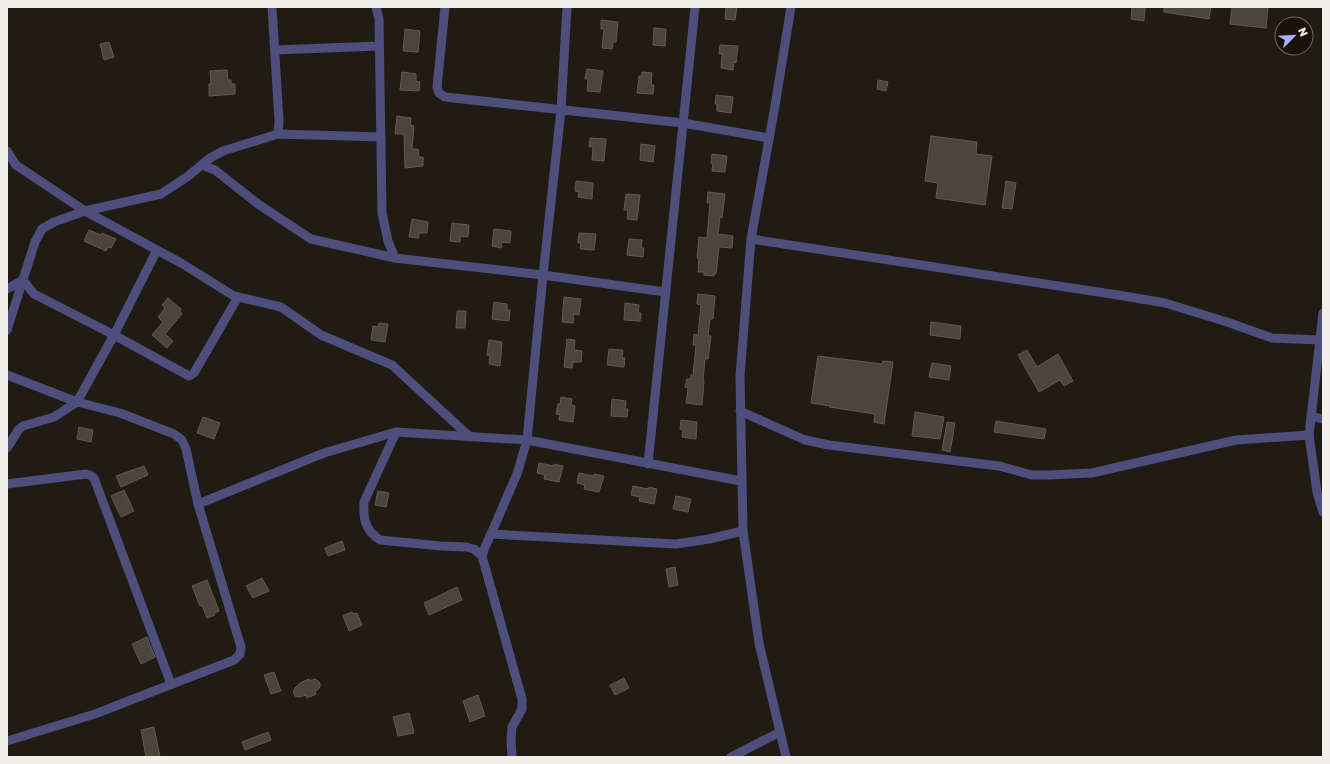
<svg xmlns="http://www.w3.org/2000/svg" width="1330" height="764" font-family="'Golos Text',sans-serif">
	<rect width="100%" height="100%" fill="#211c13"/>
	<!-- building -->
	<g fill="#4b453b" stroke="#605a4f">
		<polygon points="726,7 737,7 735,20 725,19"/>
		<polygon points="1132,7 1145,7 1144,21 1131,19"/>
		<polygon points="1164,7 1211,7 1209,19 1164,12"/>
		<polygon points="1232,7 1268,7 1266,28 1230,24"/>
		<polygon points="601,20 618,22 616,42 613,42 612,49 602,48 604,29 601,29"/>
		<polygon points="654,28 666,29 665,46 653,45"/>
		<polygon points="405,29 420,31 418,52 403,51"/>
		<polygon points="109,42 114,57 104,60 100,44"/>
		<polygon points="720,45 738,46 736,63 734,62 733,70 721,68 722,54 719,54"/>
		<polygon points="587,69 603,71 600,92 587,91 588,79 585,79"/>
		<polygon points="227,70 228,80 231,80 231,84 235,84 235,94 209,96 209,84 211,84 210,71"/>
		<polygon points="402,72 416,74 416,81 420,82 419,91 400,90"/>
		<polygon points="642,72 652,73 651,85 654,85 653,94 637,93 639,76 642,76"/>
		<polygon points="878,80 888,82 886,91 877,89"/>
		<polygon points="716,95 733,97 731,113 717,111 717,104 715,104"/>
		<polygon points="397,116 411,118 410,125 414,126 412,149 418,149 419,157 423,157 423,166 405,168 404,134 395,134"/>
		<polygon points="931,136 977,142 976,154 992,156 985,205 936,198 938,183 925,181"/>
		<polygon points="590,138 606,139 604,161 592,160 593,147 589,147"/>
		<polygon points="641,144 655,146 653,162 640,160"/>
		<polygon points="712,154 727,156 725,172 712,171 713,164 711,163"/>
		<polygon points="576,181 593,183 592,199 578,197 579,192 575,191"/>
		<polygon points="1006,181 1016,183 1012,209 1002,208"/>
		<polygon points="708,192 725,194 722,218 720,217 718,234 733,236 732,248 719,247 716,274 714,273 714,276 704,275 704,272 698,272 699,258 697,258 699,237 707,238 710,203 707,203"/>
		<polygon points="626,194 640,195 637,220 627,219 628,210 624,210"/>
		<polygon points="412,219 428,222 427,233 419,233 419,238 409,237"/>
		<polygon points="452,223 469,225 468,237 460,236 460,242 450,241"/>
		<polygon points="494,229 511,231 510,243 502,242 501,248 492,246"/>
		<polygon points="89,230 101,235 102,233 116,239 111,248 108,247 106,251 84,241"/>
		<polygon points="579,233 596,234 594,250 580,249 581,243 578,243"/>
		<polygon points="629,239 642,240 641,248 644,248 643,257 627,255"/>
		<polygon points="698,294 715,296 713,319 710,319 708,336 711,336 708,359 705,359 703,381 704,381 702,405 686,403 688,388 685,387 687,379 691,379 691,375 693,375 696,345 693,345 694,334 698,335 701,305 697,304"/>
		<polygon points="564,297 581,299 579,315 574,314 573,323 562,322"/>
		<polygon points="168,298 181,309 180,311 182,314 165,334 173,341 167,348 152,335 163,322 158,317 165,308 162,305"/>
		<polygon points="494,302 507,304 507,310 510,310 509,321 492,319"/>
		<polygon points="625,303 639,305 638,313 641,313 640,321 624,320"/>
		<polygon points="457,311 466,311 465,328 456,328"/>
		<polygon points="931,322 961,326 960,339 930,335"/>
		<polygon points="379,323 388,324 385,342 371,340 373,326 378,327"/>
		<polygon points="567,339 575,340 574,350 582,351 581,362 573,362 572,368 564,367"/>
		<polygon points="489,340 502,342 500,366 489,364 490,356 487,355"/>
		<polygon points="609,349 623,350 622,358 625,358 624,367 607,365"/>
		<polygon points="1027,350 1037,367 1058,354 1073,381 1064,386 1060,380 1039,392 1018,355"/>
		<polygon points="818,356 882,364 883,361 893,362 884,424 874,422 875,414 829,407 830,406 811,403"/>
		<polygon points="932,363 951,366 949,380 929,377"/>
		<polygon points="561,397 572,399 571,405 575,406 573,422 559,420 560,415 556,414 558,404 560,404"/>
		<polygon points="612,399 626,401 625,409 628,409 627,417 611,416"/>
		<polygon points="915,412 944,417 940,439 912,436"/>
		<polygon points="203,417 220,423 214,439 197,433"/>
		<polygon points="681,420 697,422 696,439 682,437 683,430 680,429"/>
		<polygon points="996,421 1046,429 1044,439 994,432"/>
		<polygon points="947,422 955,423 950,452 942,450"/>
		<polygon points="79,427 93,430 91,442 77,439"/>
		<polygon points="539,463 554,466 554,464 563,466 559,482 544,479 545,475 537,473"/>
		<polygon points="144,466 148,475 121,487 116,476"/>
		<polygon points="579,473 594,476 594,474 604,476 599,492 584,489 585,485 577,483"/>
		<polygon points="633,486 648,489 649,487 657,489 654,504 639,501 640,497 631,495"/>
		<polygon points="124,490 134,511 121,517 111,496"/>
		<polygon points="378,491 389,493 386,507 375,505"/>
		<polygon points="676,496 691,499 688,512 673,509"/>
		<polygon points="342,541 345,550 328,556 325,548"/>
		<polygon points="675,567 678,585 669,587 666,569"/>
		<polygon points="262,578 269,591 253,598 246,586"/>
		<polygon points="207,580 219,611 214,613 215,615 207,618 202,605 200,606 192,586"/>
		<polygon points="457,587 462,600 429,615 424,603"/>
		<polygon points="352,612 354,614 357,613 362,625 349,631 343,616"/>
		<polygon points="147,637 155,657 141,664 132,644"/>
		<polygon points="274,672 281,691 271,694 264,675"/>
		<polygon points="624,678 629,688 615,695 610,685"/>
		<polygon points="309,679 310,681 314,679 317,680 320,683 320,687 315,692 316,694 307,698 306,695 300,697 295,696 293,692 295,688 300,683"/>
		<polygon points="478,695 485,716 470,722 463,701"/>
		<polygon points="409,713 414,733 398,736 393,717"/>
		<polygon points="154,727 160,757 146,757 141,730"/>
		<polygon points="268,732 271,740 245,750 242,742"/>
	</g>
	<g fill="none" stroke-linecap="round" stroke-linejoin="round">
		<!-- minor -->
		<g stroke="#4d4e7c" stroke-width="9">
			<polyline points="272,7 279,121 278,134"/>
			<polyline points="376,7 379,19 382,213 388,241 395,258"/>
			<polyline points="445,7 437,87 439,93 445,97 683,123 769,138"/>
			<polyline points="567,7 561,110 543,275 527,440 741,481"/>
			<polyline points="275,50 379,46"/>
			<polyline points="7,151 16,165 85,211 181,263 234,296 281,307 321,335 392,365 470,437"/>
			<polyline points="202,165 215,170 258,204 311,239 395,258 543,275 665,292"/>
			<polyline points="751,239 1118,295 1165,303 1227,322 1272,338 1320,340"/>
			<polyline points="7,289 23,280 34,294 114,335 189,376 194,373 238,297"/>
			<polyline points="1323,313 1309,435 1317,492 1323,512"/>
			<polyline points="7,330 35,242 42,229 54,222 85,211 161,194 187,177 210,158 223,151 278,134 381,137"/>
			<polyline points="7,375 77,402 120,413 174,434 182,440 186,449 198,504"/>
			<polyline points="740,411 805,440 829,445 999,466 1032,475 1048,475 1092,473 1236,440 1309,435"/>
			<polyline points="1311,416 1323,419"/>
			<path d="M 396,432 L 364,502 C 363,519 365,530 380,540 L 441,546 L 466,547 L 474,549 L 482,556"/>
			<polyline points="7,448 19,429 23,426 54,417 77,402 114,335 157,250"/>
			<polyline points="648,464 695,7"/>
			<polyline points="7,484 86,474 90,475 94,478 171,684"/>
			<polyline points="491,534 676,544 709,539 743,531"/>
			<polyline points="7,741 95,714 234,660 240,654 241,647 198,504 324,453 396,432 527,440 517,474 491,534 485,547 482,556 522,699 522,709 512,727 511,740 512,757"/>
			<polyline points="731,757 780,732"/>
			<polyline points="786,757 759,643 743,531 740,376 751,239 775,106 791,7"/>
		</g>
	</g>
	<!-- border -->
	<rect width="1330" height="764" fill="none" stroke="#f2eee8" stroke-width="16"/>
	<!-- north arrow -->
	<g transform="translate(1294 36) rotate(66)"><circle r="19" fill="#18130a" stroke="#6f6b63"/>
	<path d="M0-3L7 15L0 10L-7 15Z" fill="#adaffb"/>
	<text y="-6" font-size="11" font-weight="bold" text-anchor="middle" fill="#f2eee8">N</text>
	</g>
</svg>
